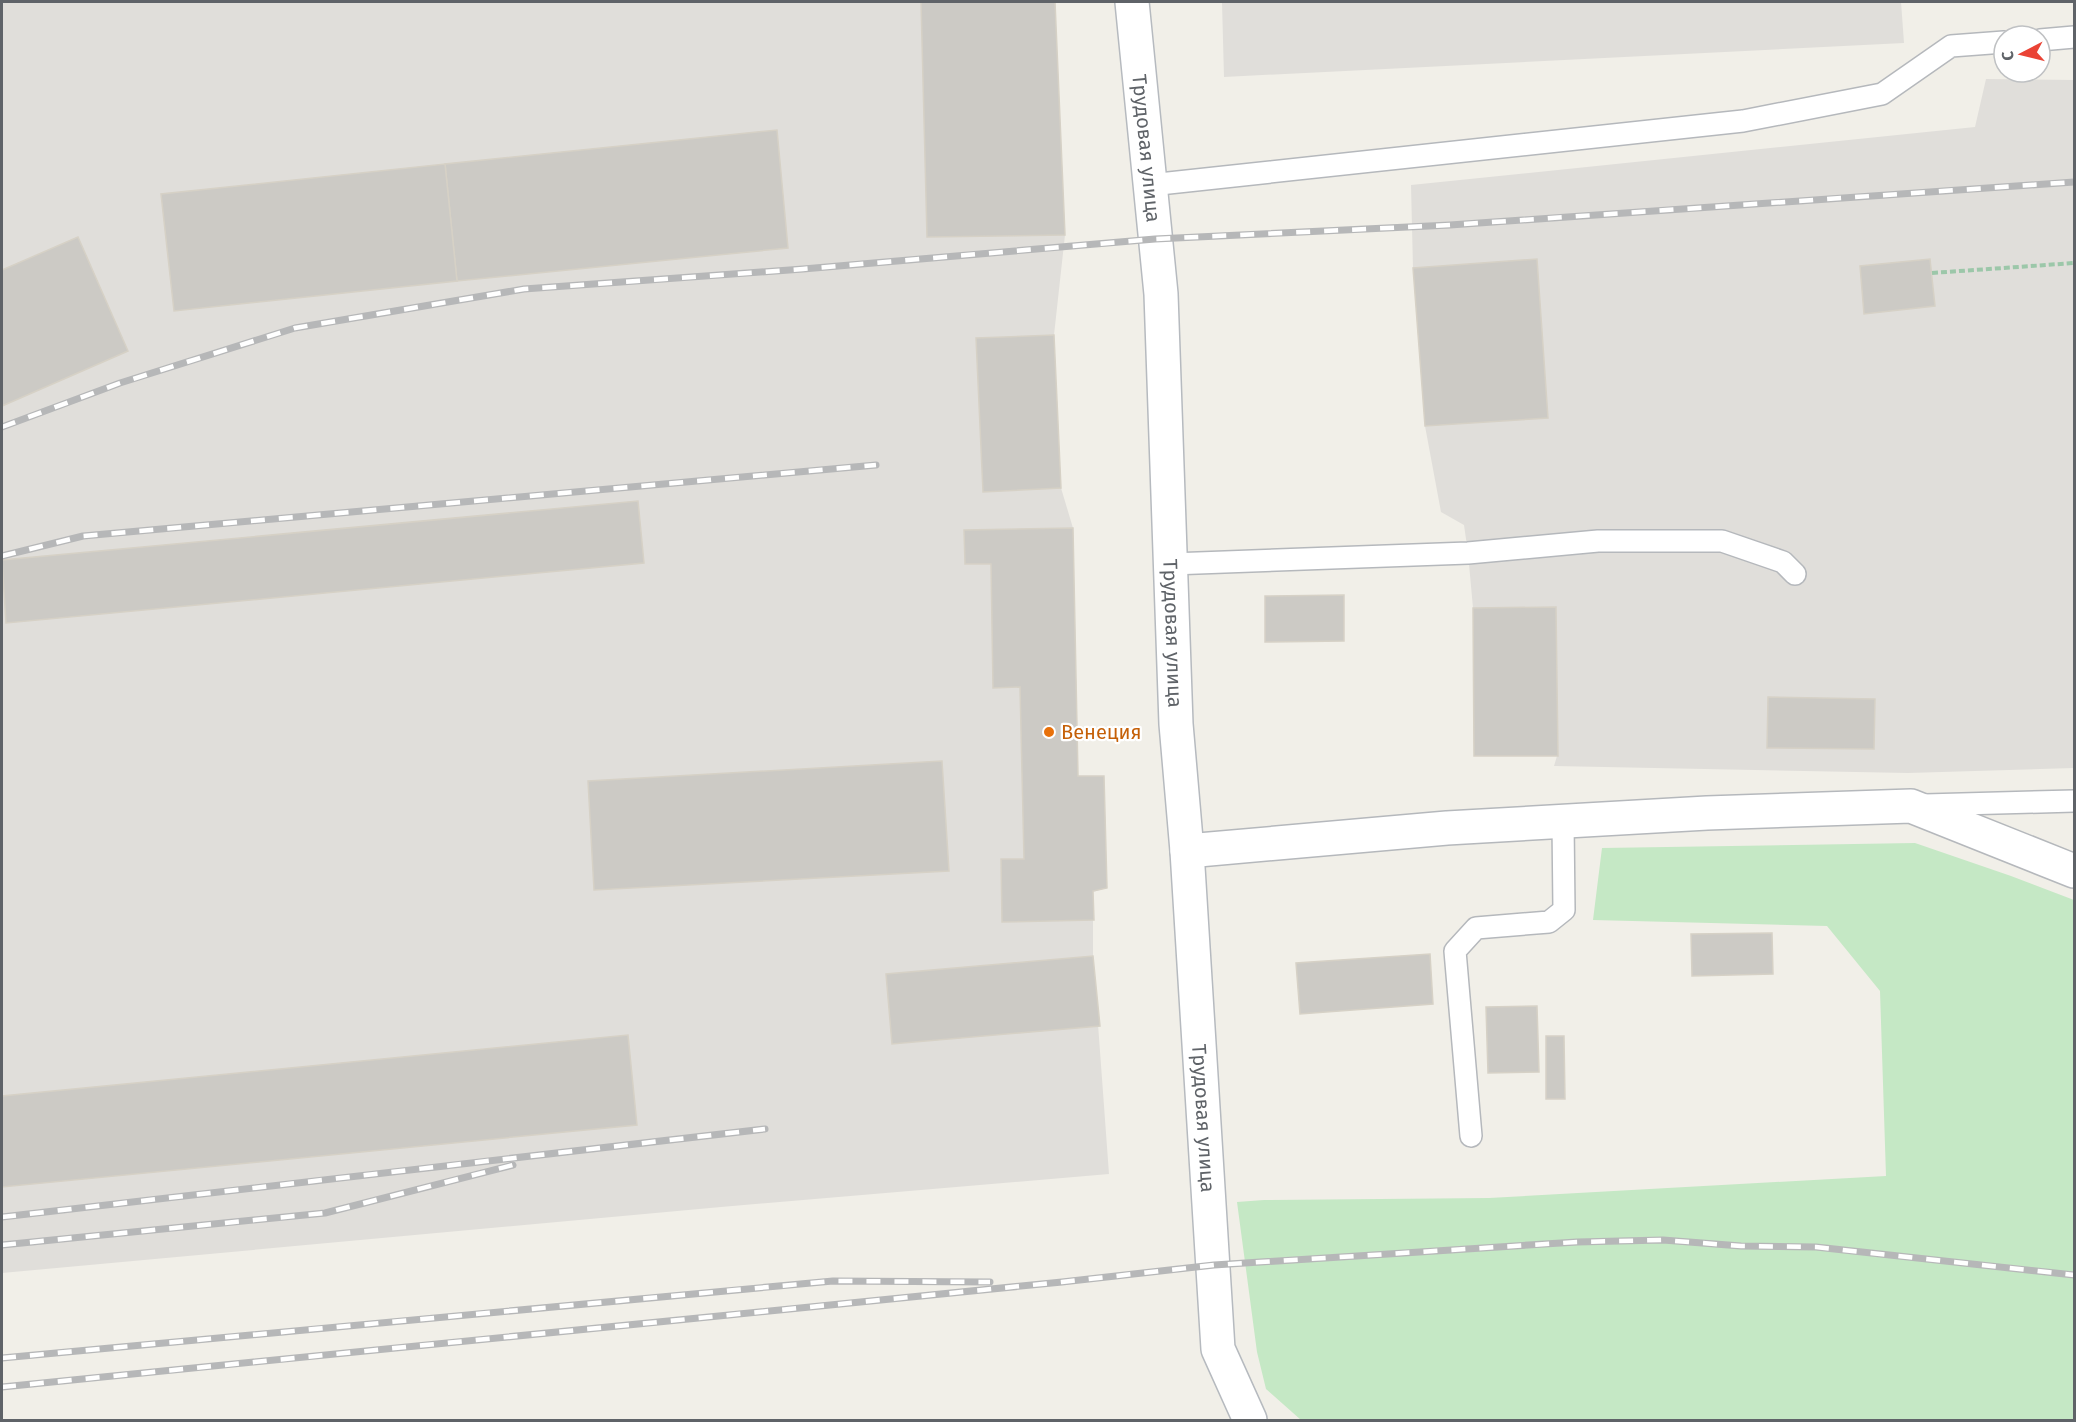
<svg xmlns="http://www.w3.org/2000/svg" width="2076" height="1422" font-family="'Fira Sans',sans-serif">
	<rect width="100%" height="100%" fill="#f1efe8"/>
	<!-- industrial -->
	<g fill="#e0deda">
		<polygon points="2,2 1055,2 1065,235 1054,335 1061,488 1073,528 1078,776 1104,776 1107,888 1093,892 1093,956 1109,1174 721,1207 2,1273"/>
		<polygon points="1222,2 1901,2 1904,43 1224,77"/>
		<polygon points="1986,79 2074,80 2074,768 1908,773 1554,766 1557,756 1474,756 1473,608 1468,553 1464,525 1441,512 1425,426 1413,268 1411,185 1975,127"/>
	</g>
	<!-- green -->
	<polygon fill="#c5e8c5" points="1915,843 2011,876 2074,900 2074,1420 1301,1420 1266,1389 1257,1352 1237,1202 1264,1200 1489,1198 1886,1176 1880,991 1827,926 1593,920 1602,848"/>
	<!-- building -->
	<g fill="#cccac5" stroke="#d6d1c6" stroke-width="1.5">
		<polygon points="921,2 1055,2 1065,235 927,237"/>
		<polygon points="777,130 788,248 457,281 445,164"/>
		<polygon points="445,164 457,281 174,311 161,194"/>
		<polygon points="78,237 128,351 2,406 2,270"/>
		<polygon points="1537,259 1548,418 1425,426 1413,268"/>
		<polygon points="1930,259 1935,306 1864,314 1860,266"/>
		<polygon points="1054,335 1061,488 983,492 976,338"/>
		<polygon points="638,501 644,563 6,623 2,560"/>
		<polygon points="1073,528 1078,776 1104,776 1107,888 1093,891 1094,920 1002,922 1001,859 1024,859 1020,687 993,688 991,564 965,564 964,530"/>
		<polygon points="1344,595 1344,641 1265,642 1265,596"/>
		<polygon points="1556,607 1558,756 1474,756 1473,608"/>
		<polygon points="1768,697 1875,699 1874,749 1767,748"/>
		<polygon points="942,761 949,871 594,890 588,781"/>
		<polygon points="1772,933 1773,974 1692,976 1691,934"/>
		<polygon points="1430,954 1433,1004 1300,1014 1296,963"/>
		<polygon points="1093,956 1100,1026 892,1044 886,974"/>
		<polygon points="1537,1006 1539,1072 1488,1073 1486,1007"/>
		<polygon points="628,1035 637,1125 2,1187 2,1096"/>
		<polygon points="1546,1036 1564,1036 1565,1099 1546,1099"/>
	</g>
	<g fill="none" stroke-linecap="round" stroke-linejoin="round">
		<defs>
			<g id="service">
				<polyline points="2040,40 2074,37"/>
				<polyline points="1150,185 1743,121 1882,94 1951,46 2004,42"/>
				<polyline points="1171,564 1468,553 1598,541 1722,541 1783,562 1795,574"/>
				<polyline points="1925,805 2074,801"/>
				<polyline points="1471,1136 1455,951 1476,928 1549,922 1564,910 1563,822"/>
			</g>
			<polyline id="minor" points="1187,851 1447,828 1707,813 1911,806 2074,871"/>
			<g id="secondary">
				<path id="s1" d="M 1132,2 L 1161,294 L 1176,724 L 1187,851 L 1218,1349 L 1250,1420"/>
			</g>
		</defs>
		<!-- service casing -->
		<use href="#service" stroke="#b5b8bc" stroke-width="24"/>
		<!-- minor casing -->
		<use href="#minor" stroke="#b5b8bc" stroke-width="36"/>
		<!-- secondary casing -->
		<use href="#secondary" stroke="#b6babf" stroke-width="36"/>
		<!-- path -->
		<polyline stroke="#9cc7a9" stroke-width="4" stroke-dasharray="6 3" stroke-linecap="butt" points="1932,273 2074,263"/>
		<!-- service -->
		<use href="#service" stroke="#fff" stroke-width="21"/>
		<!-- minor -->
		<use href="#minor" stroke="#fff" stroke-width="33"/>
		<!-- secondary -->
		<use href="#secondary" stroke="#fff" stroke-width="33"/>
		<defs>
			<g id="rail">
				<polyline points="2,427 120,383 295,328 524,289 803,269 1155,239 1450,225 2074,182"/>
				<polyline points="2,556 83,536 876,465"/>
				<polyline points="2,1217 765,1129"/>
				<polyline points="2,1245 325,1213 513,1165"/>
				<polyline points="2,1358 833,1281 990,1282"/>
				<polyline points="2,1387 1062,1282 1214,1265 1577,1242 1663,1240 1741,1246 1816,1247 2074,1275"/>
			</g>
		</defs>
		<!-- rail casing -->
		<use href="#rail" stroke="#b6b7b8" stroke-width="7"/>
		<!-- rail -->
		<use href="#rail" stroke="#fff" stroke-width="4.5" stroke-dasharray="14" stroke-linecap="butt"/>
	</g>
	<!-- markers -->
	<circle fill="#e8710a" stroke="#fff" stroke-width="2" cx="1049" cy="732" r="6"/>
	<g text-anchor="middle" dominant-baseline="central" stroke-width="4.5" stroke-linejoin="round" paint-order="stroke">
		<!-- street labels -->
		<g font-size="20" fill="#5f6368" stroke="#fff">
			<text stroke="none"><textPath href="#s1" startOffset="147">Трудовая улица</textPath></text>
			<text stroke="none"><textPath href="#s1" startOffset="633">Трудовая улица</textPath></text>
			<text stroke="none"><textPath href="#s1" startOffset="1119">Трудовая улица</textPath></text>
		</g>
		<!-- food labels -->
		<g font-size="20" fill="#c56008" stroke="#fff" text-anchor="start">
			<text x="1061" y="732">Венеция</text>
		</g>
	</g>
	<!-- border -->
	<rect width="2076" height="1422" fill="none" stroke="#5f6368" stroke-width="6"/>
	<!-- north arrow -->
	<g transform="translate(2022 54) rotate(263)"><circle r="28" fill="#ffffff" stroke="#bfc1c3" stroke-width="1.5"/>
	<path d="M0-4.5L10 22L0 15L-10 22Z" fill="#ea4335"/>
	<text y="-9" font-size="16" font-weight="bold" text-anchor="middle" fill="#5f6368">С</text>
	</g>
</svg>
